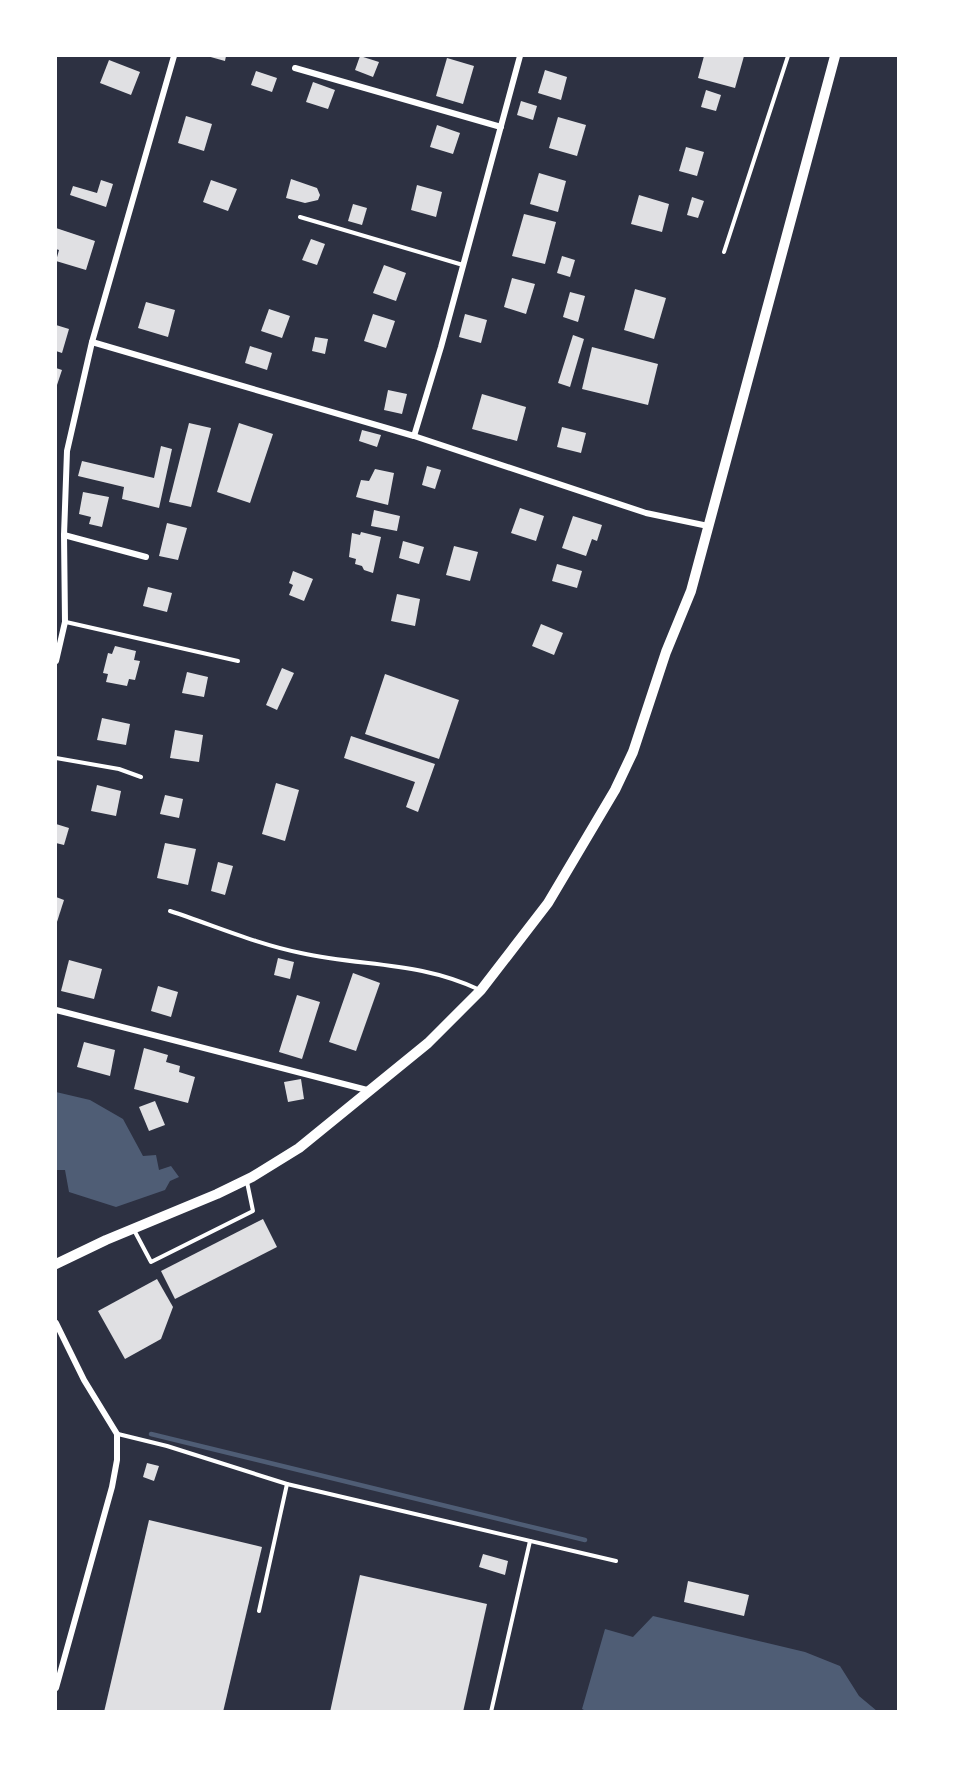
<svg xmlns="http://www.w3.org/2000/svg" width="954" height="1767" font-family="'Sofia Sans Condensed',sans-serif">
	<rect width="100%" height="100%" fill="#2d3142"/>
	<!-- water -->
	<g fill="#4f5d75">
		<polygon points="56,1092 90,1100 123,1119 143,1156 156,1155 159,1170 171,1166 179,1177 170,1181 165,1190 116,1207 69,1192 65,1170 56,1170"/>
		<polygon points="653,1616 805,1652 840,1666 859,1696 877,1711 588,1712 582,1709 605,1629 633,1637"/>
	</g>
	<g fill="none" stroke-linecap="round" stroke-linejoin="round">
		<!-- stream -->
		<polyline stroke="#4f5d75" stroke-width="4.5" points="151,1434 585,1540"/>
	</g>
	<!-- building -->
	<g fill="#e0e0e3">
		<polygon points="207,56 226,56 225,61"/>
		<polygon points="360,56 379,62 373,77 355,70"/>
		<polygon points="704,56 744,56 735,88 698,78"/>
		<polygon points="447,58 474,66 463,104 436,96"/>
		<polygon points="109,60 140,72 131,95 100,83"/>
		<polygon points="545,70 567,77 561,100 538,93"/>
		<polygon points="256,71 277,78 272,92 251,85"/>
		<polygon points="313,82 335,90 328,109 306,102"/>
		<polygon points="706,90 721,95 716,111 701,107"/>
		<polygon points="521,101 537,106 533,120 517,115"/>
		<polygon points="186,116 212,124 204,151 178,143"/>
		<polygon points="558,117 586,125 577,156 549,148"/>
		<polygon points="437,125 460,133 453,154 430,147"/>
		<polygon points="686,147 704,152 697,176 679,171"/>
		<polygon points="539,173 566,181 558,212 530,204"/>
		<polygon points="291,179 317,188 320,195 318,200 305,203 286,198"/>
		<polygon points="101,180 113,184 106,207 70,195 73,186 97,193"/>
		<polygon points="211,180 237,189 228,211 203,202"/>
		<polygon points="417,185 442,192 436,217 411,210"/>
		<polygon points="639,195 669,204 662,232 631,224"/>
		<polygon points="692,197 704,201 698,218 687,215"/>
		<polygon points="353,204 367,208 362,225 348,221"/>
		<polygon points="524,214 556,222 545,264 512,256"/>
		<polygon points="56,228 95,241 86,270 56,261 59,250 56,249"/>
		<polygon points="311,239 325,244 317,265 302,260"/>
		<polygon points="562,256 575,260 570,277 557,273"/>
		<polygon points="384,265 406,273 396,301 373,293"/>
		<polygon points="512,278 535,284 526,314 504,307"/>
		<polygon points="635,289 666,298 654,339 624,330"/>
		<polygon points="570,292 585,296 578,322 563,317"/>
		<polygon points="146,302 175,310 168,337 138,328"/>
		<polygon points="269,309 290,316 282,338 261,331"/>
		<polygon points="373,314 395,321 386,348 364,341"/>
		<polygon points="465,314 487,320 481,343 459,337"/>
		<polygon points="56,325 69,329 62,353 56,351"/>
		<polygon points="573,335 584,339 570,387 558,383"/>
		<polygon points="315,337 328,339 325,354 312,351"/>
		<polygon points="250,346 272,353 267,370 245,363"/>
		<polygon points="592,347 658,364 648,405 582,389"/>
		<polygon points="56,368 62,370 56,388"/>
		<polygon points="388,390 407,394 402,414 384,410"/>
		<polygon points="482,394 526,407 517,441 472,429"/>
		<polygon points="189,423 211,428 191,507 169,502"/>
		<polygon points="239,423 273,434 250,503 217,492"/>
		<polygon points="562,427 586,433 581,453 557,447"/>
		<polygon points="362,430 381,435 377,447 359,441"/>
		<polygon points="161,446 172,449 159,508 122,499 124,487 78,476 82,461 154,478"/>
		<polygon points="427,466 441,470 435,489 422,485"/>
		<polygon points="375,469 394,473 388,505 356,497 361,480 369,481"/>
		<polygon points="83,492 109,497 102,527 89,524 91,517 79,514"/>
		<polygon points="520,508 544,516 536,541 511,533"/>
		<polygon points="374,510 400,516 397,531 371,526"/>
		<polygon points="573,516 602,525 597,541 592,539 586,556 562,548"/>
		<polygon points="167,523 187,528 178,560 159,556"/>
		<polygon points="361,532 381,537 373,573 364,570 362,566 355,564 356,559 349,557 352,533 360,535"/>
		<polygon points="403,541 424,547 419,564 399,558"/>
		<polygon points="454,546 478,552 470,581 446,575"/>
		<polygon points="557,564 582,571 577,588 552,581"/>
		<polygon points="293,571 313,579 304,601 289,595 293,585 289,583"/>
		<polygon points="148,587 172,593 167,612 143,606"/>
		<polygon points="397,594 420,599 415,626 391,621"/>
		<polygon points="541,624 563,633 554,655 532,646"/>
		<polygon points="115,646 136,651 134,660 140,661 135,680 129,679 127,686 106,682 108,674 103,673 108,653 112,654"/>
		<polygon points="282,668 294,673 277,710 266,705"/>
		<polygon points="187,672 208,677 204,697 182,693"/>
		<polygon points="385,674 459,700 439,759 365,734"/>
		<polygon points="102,718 130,724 126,745 97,740"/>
		<polygon points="175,730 203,735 199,762 170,758"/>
		<polygon points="351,736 435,764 418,812 406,807 415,782 344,758"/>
		<polygon points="276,783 299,790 285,841 262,834"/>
		<polygon points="97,785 121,791 116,816 91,811"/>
		<polygon points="165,795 183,799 179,818 160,814"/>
		<polygon points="56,824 69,828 64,845 56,843"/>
		<polygon points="165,843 196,849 188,885 157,878"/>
		<polygon points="218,862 233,866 225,895 211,891"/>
		<polygon points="56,897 64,900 56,925"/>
		<polygon points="278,958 294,962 290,979 274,975"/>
		<polygon points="69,960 102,969 94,999 61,991"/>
		<polygon points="353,973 380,983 356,1051 329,1042"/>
		<polygon points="158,986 178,992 171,1017 151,1011"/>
		<polygon points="297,995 320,1002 302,1059 279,1052"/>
		<polygon points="84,1042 115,1050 110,1076 77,1067"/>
		<polygon points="144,1048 168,1055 166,1062 180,1066 179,1072 195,1077 188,1103 134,1089"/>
		<polygon points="301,1079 304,1099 288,1102 284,1082"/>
		<polygon points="155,1101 165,1125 149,1131 139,1107"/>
		<polygon points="263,1219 277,1247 175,1299 161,1271"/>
		<polygon points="157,1279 173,1307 161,1339 125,1359 98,1311"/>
		<polygon points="147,1463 159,1466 154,1481 143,1477"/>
		<polygon points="149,1520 262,1547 223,1712 104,1712"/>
		<polygon points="483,1554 508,1561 505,1575 479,1567"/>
		<polygon points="360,1575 487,1604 463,1712 330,1712"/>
		<polygon points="688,1581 749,1595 744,1616 684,1602"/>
	</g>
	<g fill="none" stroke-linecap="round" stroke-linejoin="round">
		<!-- service -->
		<g stroke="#fff" stroke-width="4">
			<polyline points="300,217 463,265"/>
			<polyline points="724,252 788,56"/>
			<polyline points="66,622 238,661"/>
			<polyline points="56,758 119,769 141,777"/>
			<path d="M 170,911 C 213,925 256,944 301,953 C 365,967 418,961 480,990"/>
			<polyline points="134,1230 151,1262 253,1211 247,1182"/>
			<polyline points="118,1434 167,1446 287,1484 616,1561"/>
			<polyline points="259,1611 287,1484"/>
			<polyline points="491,1712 530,1541"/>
		</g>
		<!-- minor -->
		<g stroke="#fff" stroke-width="6">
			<polyline points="295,68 501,127"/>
			<polyline points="92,342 414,436 646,513 708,526"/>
			<polyline points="414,436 441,347 520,56"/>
			<polyline points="64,535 146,557"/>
			<polyline points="56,661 65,622 64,535 67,451 92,342 174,56"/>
			<polyline points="56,1010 371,1091"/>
			<polyline points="56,1323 84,1380 117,1434 117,1460 112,1487 56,1688"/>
		</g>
		<!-- secondary -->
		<polyline stroke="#fff" stroke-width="10" points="56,1264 106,1240 217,1194 252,1177 299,1148 428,1043 481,990 548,903 615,790 633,752 666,652 691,591 835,56"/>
	</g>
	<!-- border -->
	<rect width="954" height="1767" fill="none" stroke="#ffffff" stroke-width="114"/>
</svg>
